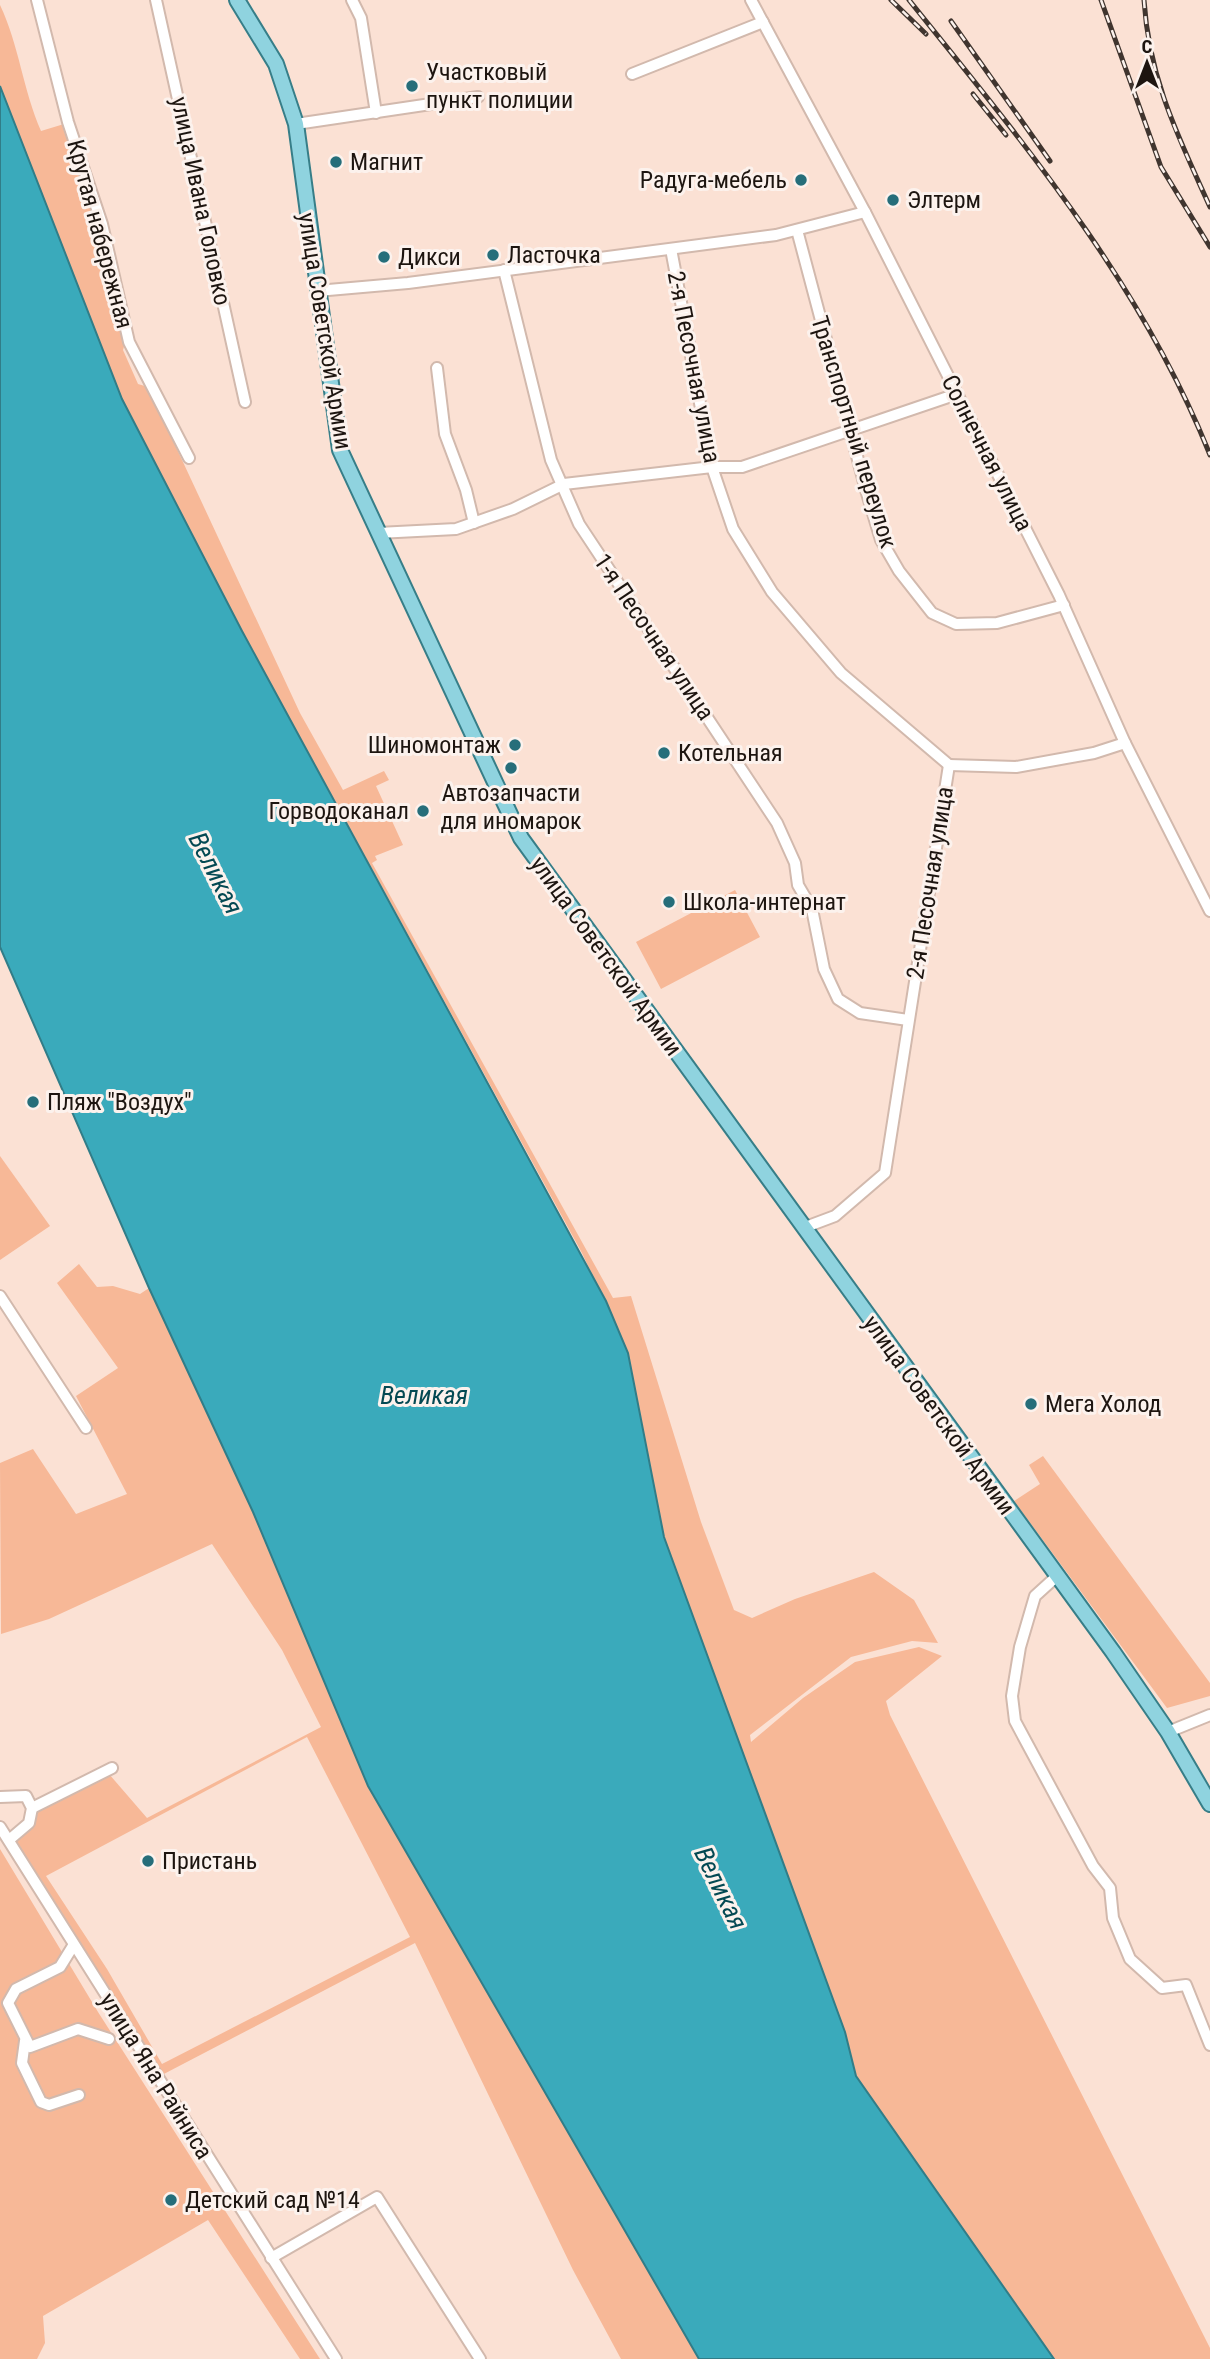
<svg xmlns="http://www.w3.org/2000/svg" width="1210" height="2359" font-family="'Roboto Condensed',sans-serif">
	<rect width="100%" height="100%" fill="#fbe1d4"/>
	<!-- green -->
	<g fill="#f7b897" fill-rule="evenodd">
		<path d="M 0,5 C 19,45 23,90 41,131 L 64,124 L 89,201 L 126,340 L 123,350 L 138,384 L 148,387 L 300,713 L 343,790 L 384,771 L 389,780 L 376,786 L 403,845 L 375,856 L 377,860 L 372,863 L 613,1298 L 631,1296 L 701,1522 L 734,1610 L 752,1618 L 795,1599 L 874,1572 L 914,1600 L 938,1643 L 912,1641 L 851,1657 L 750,1735 L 751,1742 L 803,1698 L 855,1662 L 919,1647 L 942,1656 L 886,1701 L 890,1715 L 1210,2348 L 1210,2359 L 1054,2359 L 856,2076 L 845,2032 L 664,1537 L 628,1353 L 582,1253 L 242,631 L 122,399 L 0,86 Z"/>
		<polygon points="735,890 760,937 661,989 636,942"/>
		<polygon points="0,1156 50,1226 0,1260"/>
		<path d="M 79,1264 L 97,1287 L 113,1286 L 140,1294 L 149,1288 L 253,1512 L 369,1786 L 699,2359 L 621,2359 L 573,2270 L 415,1943 L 160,2076 L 15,1843 L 38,1811 L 109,1774 L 147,1818 L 321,1727 L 282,1650 L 212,1544 L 49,1619 L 1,1634 L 0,1463 L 33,1449 L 76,1514 L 127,1494 L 76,1396 L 118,1368 L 57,1283 ZM 307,1737 L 410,1937 L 162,2064 L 107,1969 L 46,1876 Z"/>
		<polygon points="1043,1456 1210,1683 1210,1696 1167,1708 1014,1501 1040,1484 1029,1465"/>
		<polygon points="0,1849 98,2012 320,2359 300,2359 208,2220 43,2316 45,2343 37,2359 0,2359"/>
	</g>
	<!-- water -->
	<polygon fill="#3aaabb" stroke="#317d88" stroke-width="2" points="0,86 122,399 242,631 606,1301 628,1353 664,1537 845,2032 856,2076 1054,2359 699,2359 368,1786 253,1512 149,1288 0,947"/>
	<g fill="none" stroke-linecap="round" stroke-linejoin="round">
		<defs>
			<g id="minor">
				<polyline points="37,0 68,122 102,224 129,342 189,458"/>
				<polyline points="156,0 245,402"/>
				<polyline points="352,0 361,18 376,113"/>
				<polyline points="751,0 865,212 1059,595 1125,743 1210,911"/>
				<polyline points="632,74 763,22"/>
				<polyline points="296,124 478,97"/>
				<polyline points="797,230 866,490 881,540 899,571 932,613 956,624 997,623 1064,605"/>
				<polyline points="671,249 712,467 733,529 772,592 841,673 949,765"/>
				<polyline points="504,270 551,460 579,524 777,823 795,863 798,885 812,909 824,969 838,999 860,1013 908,1020"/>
				<polyline points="317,291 408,283 776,235 865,212"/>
				<polyline points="437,368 445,434 466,490 474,523"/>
				<polyline points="378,533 456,529 513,509 564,484 712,467 742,467 957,394"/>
				<polyline points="949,765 1016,767 1094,753 1125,743"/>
				<polyline points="803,1228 835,1216 885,1173 949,765"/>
				<polyline points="0,1296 86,1428"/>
				<polyline points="1057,1576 1035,1596 1020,1647 1012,1696 1015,1721 1093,1866 1110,1888 1113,1918 1130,1959 1162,1988 1186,1985 1210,2045"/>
				<polyline points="1168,1732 1210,1715"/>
				<polyline points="0,1797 26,1796 32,1808 29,1823 9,1840"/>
				<polyline points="32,1808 112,1768"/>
				<polyline points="0,1827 336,2359"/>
				<polyline points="73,1946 60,1967 16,1989 8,2003 30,2047 78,2029 109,2039"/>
				<polyline points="25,2041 22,2063 41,2102 49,2105 79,2095"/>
				<polyline points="271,2258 377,2197 480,2359"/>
			</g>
			<polyline id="major" points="237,0 276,64 296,124 340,450 521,838 1113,1652 1168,1732 1210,1804"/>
		</defs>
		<!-- minor casing -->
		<use href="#minor" stroke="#d2b9ad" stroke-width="14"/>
		<!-- major casing -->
		<use href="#major" stroke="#377e88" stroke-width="18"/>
		<!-- minor -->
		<use href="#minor" stroke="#fff" stroke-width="10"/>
		<!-- major -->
		<use href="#major" stroke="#8fd3df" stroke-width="14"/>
		<defs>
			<g id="rail">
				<polyline points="891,0 926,34"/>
				<path d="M 909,0 C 1023,142 1142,284 1210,455"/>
				<polyline points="1101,0 1161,167 1210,247"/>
				<path d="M 1144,0 C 1149,79 1178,136 1210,207"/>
				<polyline points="951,21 1050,161"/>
				<polyline points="973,94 1006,135"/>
			</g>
		</defs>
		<!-- rail casing -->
		<use href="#rail" stroke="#40352f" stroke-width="5"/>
		<!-- rail -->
		<use href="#rail" stroke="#fcf2ed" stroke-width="2.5" stroke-dasharray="8" stroke-linecap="butt"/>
	</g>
	<!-- markers -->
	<g fill="#266e7a" stroke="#fcf2ed" stroke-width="2.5">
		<circle cx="412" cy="86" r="7"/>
		<circle cx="336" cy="162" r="7"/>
		<circle cx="801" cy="180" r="7"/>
		<circle cx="893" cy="200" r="7"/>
		<circle cx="493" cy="255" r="7"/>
		<circle cx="384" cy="257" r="7"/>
		<circle cx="515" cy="745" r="7"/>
		<circle cx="664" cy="753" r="7"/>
		<circle cx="511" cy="768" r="7"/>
		<circle cx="423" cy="811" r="7"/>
		<circle cx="669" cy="902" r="7"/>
		<circle cx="33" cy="1102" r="7"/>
		<circle cx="1031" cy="1404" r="7"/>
		<circle cx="148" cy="1861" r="7"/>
		<circle cx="171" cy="2200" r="7"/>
	</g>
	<g text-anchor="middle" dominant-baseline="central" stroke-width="6" stroke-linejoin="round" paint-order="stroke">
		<!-- poi labels -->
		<g font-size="24" fill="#1d1510" stroke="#fcf2ed" text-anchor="start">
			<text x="426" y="72">Участковый<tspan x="426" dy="28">пункт полиции</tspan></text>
			<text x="350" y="162">Магнит</text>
			<text x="787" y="180" text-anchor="end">Радуга-мебель</text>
			<text x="907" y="200">Элтерм</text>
			<text x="507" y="255">Ласточка</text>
			<text x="398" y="257">Дикси</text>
			<text x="501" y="745" text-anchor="end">Шиномонтаж</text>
			<text x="678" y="753">Котельная</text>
			<text x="511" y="793" text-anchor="middle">Автозапчасти<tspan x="511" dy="28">для иномарок</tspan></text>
			<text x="409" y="811" text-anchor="end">Горводоканал</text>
			<text x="683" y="902">Школа-интернат</text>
			<text x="47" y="1102">Пляж "Воздух"</text>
			<text x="1045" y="1404">Мега Холод</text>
			<text x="162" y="1861">Пристань</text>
			<text x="185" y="2200">Детский сад №14</text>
		</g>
		<!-- street labels -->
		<g font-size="24" fill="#1d1510" stroke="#fcf2ed">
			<text transform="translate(201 201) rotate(78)">улица Ивана Головко</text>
			<text transform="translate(100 234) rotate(75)">Крутая набережная</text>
			<text transform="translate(325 331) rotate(81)">улица Советской Армии</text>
			<text transform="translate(694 367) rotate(79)">2-я Песочная улица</text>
			<text transform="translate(854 432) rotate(73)">Транспортный переулок</text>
			<text transform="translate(987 453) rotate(63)">Солнечная улица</text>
			<text transform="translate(654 637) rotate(56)">1-я Песочная улица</text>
			<text transform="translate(930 883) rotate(-81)">2-я Песочная улица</text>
			<text transform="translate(606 956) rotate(54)">улица Советской Армии</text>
			<text transform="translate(939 1415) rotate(54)">улица Советской Армии</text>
			<text transform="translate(156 2076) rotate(58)">улица Яна Райниса</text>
		</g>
		<!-- water labels -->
		<g font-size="26" font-style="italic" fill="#044953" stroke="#fcf2ed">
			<text transform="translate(216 873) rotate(63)">Великая</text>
			<text x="424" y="1395">Великая</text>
			<text transform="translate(721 1888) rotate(64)">Великая</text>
		</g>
	</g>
	<!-- north arrow -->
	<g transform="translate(1147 63)" stroke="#fcf2ed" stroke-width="5" paint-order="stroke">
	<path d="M0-5L12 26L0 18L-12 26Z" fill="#1d1510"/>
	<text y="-10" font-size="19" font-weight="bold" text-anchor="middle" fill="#1d1510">С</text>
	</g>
</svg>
